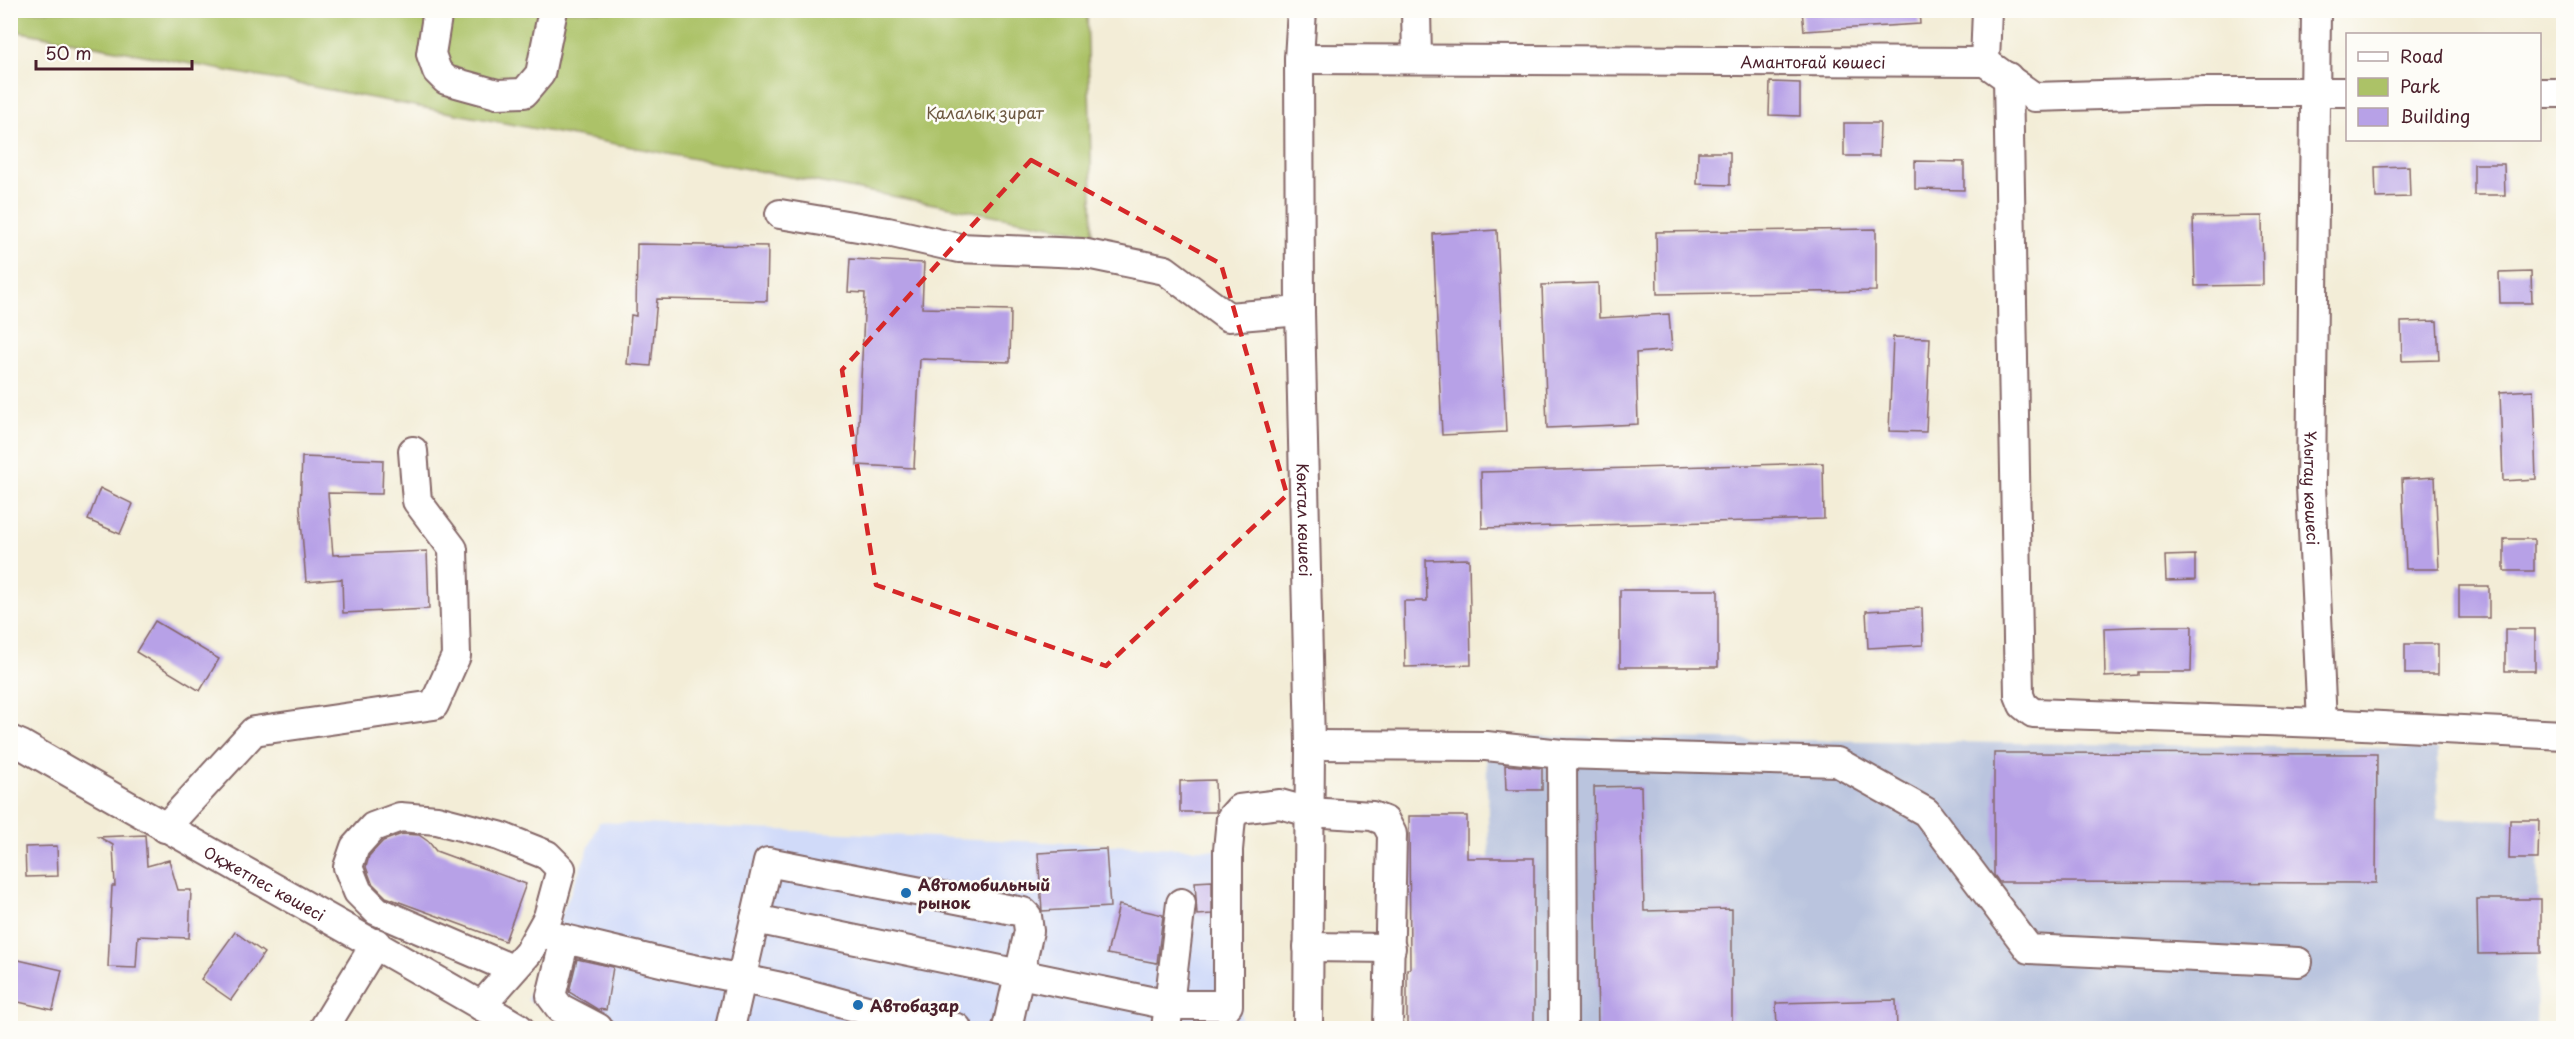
<svg xmlns="http://www.w3.org/2000/svg" width="2574" height="1039" font-family="'Playpen Sans',sans-serif">
	<rect width="100%" height="100%" fill="#fdfcf7"/>
	<filter id="ink" filterUnits="userSpaceOnUse"><feTurbulence type="fractalNoise" baseFrequency=".0167" numOctaves="2"/><feDisplacementMap in="SourceGraphic" scale="12" xChannelSelector="R" yChannelSelector="G"/><feConvolveMatrix kernelMatrix="1 2 1 2 8 2 1 2 1" color-interpolation-filters="sRGB"/></filter>
	<filter id="wash" filterUnits="userSpaceOnUse"><feTurbulence type="fractalNoise" baseFrequency=".008" numOctaves="4" result="noise"/><feDisplacementMap in="SourceGraphic" scale="24" xChannelSelector="R" yChannelSelector="G"/><feGaussianBlur stdDeviation="1.35" result="paint"/><feColorMatrix in="noise" values="0 0 0 0 0 0 0 0 0 0 0 0 0 0 0 0 0 1.4 0 .05"/><feComposite in="paint" operator="in"/></filter>
	<g filter="url(#wash)">
		<rect width="100%" height="100%" fill="#f3edd7"/>
		<!-- built -->
		<polygon fill="#d0daf9" points="599,822 1242,851 1241,1028 579,1028 527,1000"/>
		<!-- industrial -->
		<polygon fill="#bac4de" points="1509,736 2438,749 2437,819 2539,820 2536,1028 1494,1028 1486,746"/>
		<!-- green -->
		<polygon fill="#acc267" stroke="#7b7049" stroke-width="1.5" points="10,11 1087,11 1093,234 11,30"/>
		<g id="blocks">
			<!-- building -->
			<g fill="#b7a1e7">
				<polygon points="1802,10 1919,10 1920,24 1804,31"/>
				<polygon points="1770,82 1800,83 1800,116 1769,115"/>
				<polygon points="1844,123 1880,123 1879,156 1844,156"/>
				<polygon points="1698,152 1730,152 1730,185 1697,184"/>
				<polygon points="1915,161 1964,162 1964,190 1915,189"/>
				<polygon points="2474,164 2504,164 2505,195 2474,195"/>
				<polygon points="2409,166 2410,197 2376,198 2375,167"/>
				<polygon points="2262,216 2263,285 2195,286 2193,217"/>
				<polygon points="1876,229 1876,291 1657,294 1656,232"/>
				<polygon points="1497,230 1506,432 1442,435 1433,234"/>
				<polygon points="637,244 768,246 767,301 657,299 651,366 627,364 631,315 636,316"/>
				<polygon points="850,259 924,263 922,308 1011,310 1010,362 920,359 914,468 857,465 865,293 848,292"/>
				<polygon points="2531,272 2532,303 2500,303 2499,273"/>
				<polygon points="1598,283 1599,318 1669,314 1672,350 1636,353 1638,424 1547,428 1542,285"/>
				<polygon points="2437,321 2439,360 2402,361 2401,322"/>
				<polygon points="1893,337 1930,338 1926,432 1889,431"/>
				<polygon points="2533,390 2536,479 2503,481 2500,392"/>
				<polygon points="302,457 383,460 382,494 328,493 333,555 427,551 429,609 343,613 342,579 306,582 300,508"/>
				<polygon points="1823,463 1824,519 1482,528 1481,472"/>
				<polygon points="2435,477 2439,569 2406,569 2402,479"/>
				<polygon points="100,488 133,504 120,534 88,520"/>
				<rect x="2504" y="539" width="30" height="32"/>
				<polygon points="2195,555 2195,580 2166,581 2165,556"/>
				<polygon points="1469,559 1471,665 1405,667 1404,601 1427,601 1426,560"/>
				<rect x="2459" y="586" width="30" height="32"/>
				<rect x="1620" y="590" width="98" height="77"/>
				<polygon points="1922,608 1923,645 1868,648 1866,611"/>
				<polygon points="155,621 219,659 200,691 136,652"/>
				<polygon points="2160,626 2192,626 2191,672 2138,672 2138,675 2105,677 2104,628"/>
				<rect x="2505" y="629" width="30" height="42"/>
				<rect x="2405" y="644" width="33" height="30"/>
				<polygon points="1994,753 2377,754 2376,883 1999,882 1994,875"/>
				<polygon points="1505,765 1542,768 1542,790 1506,790"/>
				<polygon points="1215,780 1216,812 1180,812 1180,781"/>
				<polygon points="1641,786 1644,911 1732,909 1732,1029 1598,1029 1594,787"/>
				<polygon points="1409,816 1467,816 1467,858 1534,858 1534,1029 1407,1029 1407,969 1410,969"/>
				<polygon points="2510,820 2539,820 2538,859 2509,859"/>
				<polygon points="402,834 419,835 429,842 436,851 526,884 505,941 386,897 372,883 366,867 369,856 383,841"/>
				<polygon points="145,835 147,866 169,860 178,890 191,890 189,938 138,936 136,968 108,967 112,886 115,886 113,845 99,837"/>
				<polygon points="57,846 58,876 26,877 25,847"/>
				<polygon points="1106,849 1110,907 1042,911 1038,853"/>
				<polygon points="1212,881 1212,914 1197,915 1195,882"/>
				<polygon points="2477,899 2541,899 2541,953 2478,954"/>
				<polygon points="1119,905 1163,915 1157,963 1107,954"/>
				<polygon points="235,932 264,953 231,1000 201,979"/>
				<polygon points="10,958 62,970 53,1010 10,1000"/>
				<polygon points="577,959 613,967 606,1010 597,1009 569,992"/>
				<polygon points="1896,1000 1897,1029 1777,1029 1776,1003"/>
			</g>
		</g>
	</g>
	<g filter="url(#ink)">
		<use href="#blocks" fill-opacity="0" stroke="#856767" stroke-width="1.5"/>
		<g fill="none" stroke-linecap="round" stroke-linejoin="round">
			<defs>
				<g id="minor">
					<polyline points="438,10 431,54 437,71 446,80 497,94 524,93 540,74 553,10"/>
					<path id="s1" d="M 1302,10 L 1299,59 L 1300,311 L 1310,745 L 1308,1028"/>
					<polyline points="1416,10 1417,58"/>
					<path id="s2" d="M 2316,10 L 2311,486 L 2322,723"/>
					<path id="s3" d="M 1299,59 L 1985,62 L 2034,97 L 2204,92 L 2348,92"/>
					<polyline points="1985,62 1987,10"/>
					<polyline points="2008,77 2019,695 2023,705 2033,713 2322,723 2564,735"/>
					<polyline points="2540,93 2564,93"/>
					<polyline points="780,214 888,232 959,248 1082,253 1165,270 1228,317 1300,311"/>
					<path id="s4" d="M 10,740 L 22,745 C 187,841 355,931 519,1028"/>
					<polyline points="1310,745 1486,746 1562,754 1837,762 1926,812 2029,949 2298,962"/>
					<polyline points="1562,754 1563,1028"/>
					<polyline points="165,828 254,731 434,705 456,656 453,549 417,501 413,451"/>
					<polyline points="755,919 1169,1005 1181,903"/>
					<polyline points="540,933 669,964 781,987 889,1016 957,1028"/>
					<polyline points="565,939 551,996 560,1008 598,1028"/>
					<polyline points="1308,947 1391,948"/>
					<polyline points="481,1006 528,953 548,917 561,869 547,855 499,836 437,820 400,817 373,827 355,847 348,867 358,892 377,911 512,969"/>
					<polyline points="324,1028 376,943"/>
					<polyline points="730,1028 768,862 1023,912 1027,916 1029,931 1007,1028"/>
					<polyline points="1166,1028 1169,1005 1228,1005 1228,850 1231,818 1239,809 1280,804 1309,812 1372,816 1385,821 1392,834 1388,1028"/>
				</g>
			</defs>
			<!-- minor casing -->
			<use href="#minor" stroke="#856767" stroke-width="32"/>
			<!-- minor -->
			<use href="#minor" stroke="#fff" stroke-width="28"/>
		</g>
	</g>
	<!-- marked area -->
	<path fill="none" stroke="#d62828" stroke-width="4.5" stroke-dasharray="12 8" stroke-linejoin="round" d="M 1031,160 L 1221,264 L 1287,495 L 1106,666 L 876,585 L 842,370 Z"/>
	<!-- markers -->
	<g fill="#1f6fb2" stroke="#fdfcf7" stroke-width="2">
		<circle cx="906" cy="893" r="6"/>
		<circle cx="858" cy="1005" r="6"/>
	</g>
	<g text-anchor="middle" dominant-baseline="central" stroke-width="5" stroke-linejoin="round" paint-order="stroke">
		<!-- street labels -->
		<g font-size="16" fill="#4a1f2b" stroke="#fdfcf7">
			<text stroke="none"><textPath href="#s3" startOffset="514">Амантоғай көшесі</textPath></text>
			<text stroke="none"><textPath href="#s2" startOffset="478">Ұлытау көшесі</textPath></text>
			<text stroke="none"><textPath href="#s1" startOffset="510">Көктал көшесі</textPath></text>
			<text stroke="none"><textPath href="#s4" startOffset="292">Оқжетпес көшесі</textPath></text>
		</g>
		<!-- park labels -->
		<g font-size="16" fill="#6c5840" stroke="#fdfcf7">
			<text x="985" y="112">Қалалық зират</text>
		</g>
		<!-- poi labels -->
		<g font-size="16" font-weight="bold" fill="#4a1f2b" stroke="#fdfcf7" text-anchor="start">
			<text x="918" y="884">Автомобильный<tspan x="918" dy="18">рынок</tspan></text>
			<text x="870" y="1005">Автобазар</text>
		</g>
	</g>
	<!-- margin -->
	<rect width="2574" height="1039" fill="none" stroke="#fdfcf7" stroke-width="36"/>
	<!-- legend -->
	<rect x="2346" y="33" width="195" height="108" fill="#fdfcf7" stroke="#b5a4a5" stroke-width="1.5"/>
	<rect x="2358" y="52" width="30" height="9" fill="#ffffff" stroke="#b5a4a5" stroke-width="1.5"/>
	<text x="2400" y="63" font-size="18" fill="#4a1f2b">Road</text>
	<rect x="2358" y="78" width="30" height="18" fill="#acc267" stroke="#b5a4a5" stroke-width="1.5"/>
	<text x="2400" y="93" font-size="18" fill="#4a1f2b">Park</text>
	<rect x="2358" y="108" width="30" height="18" fill="#b7a1e7" stroke="#b5a4a5" stroke-width="1.5"/>
	<text x="2400" y="123" font-size="18" fill="#4a1f2b">Building</text>
	<!-- scale -->
	<path d="M36 60v9h156v-9" fill="none" stroke="#4a1f2b" stroke-width="3"/>
	<text x="45" y="60" font-size="18" fill="#4a1f2b" stroke="#fdfcf7" stroke-width="4.5" paint-order="stroke">50 m</text>
</svg>
